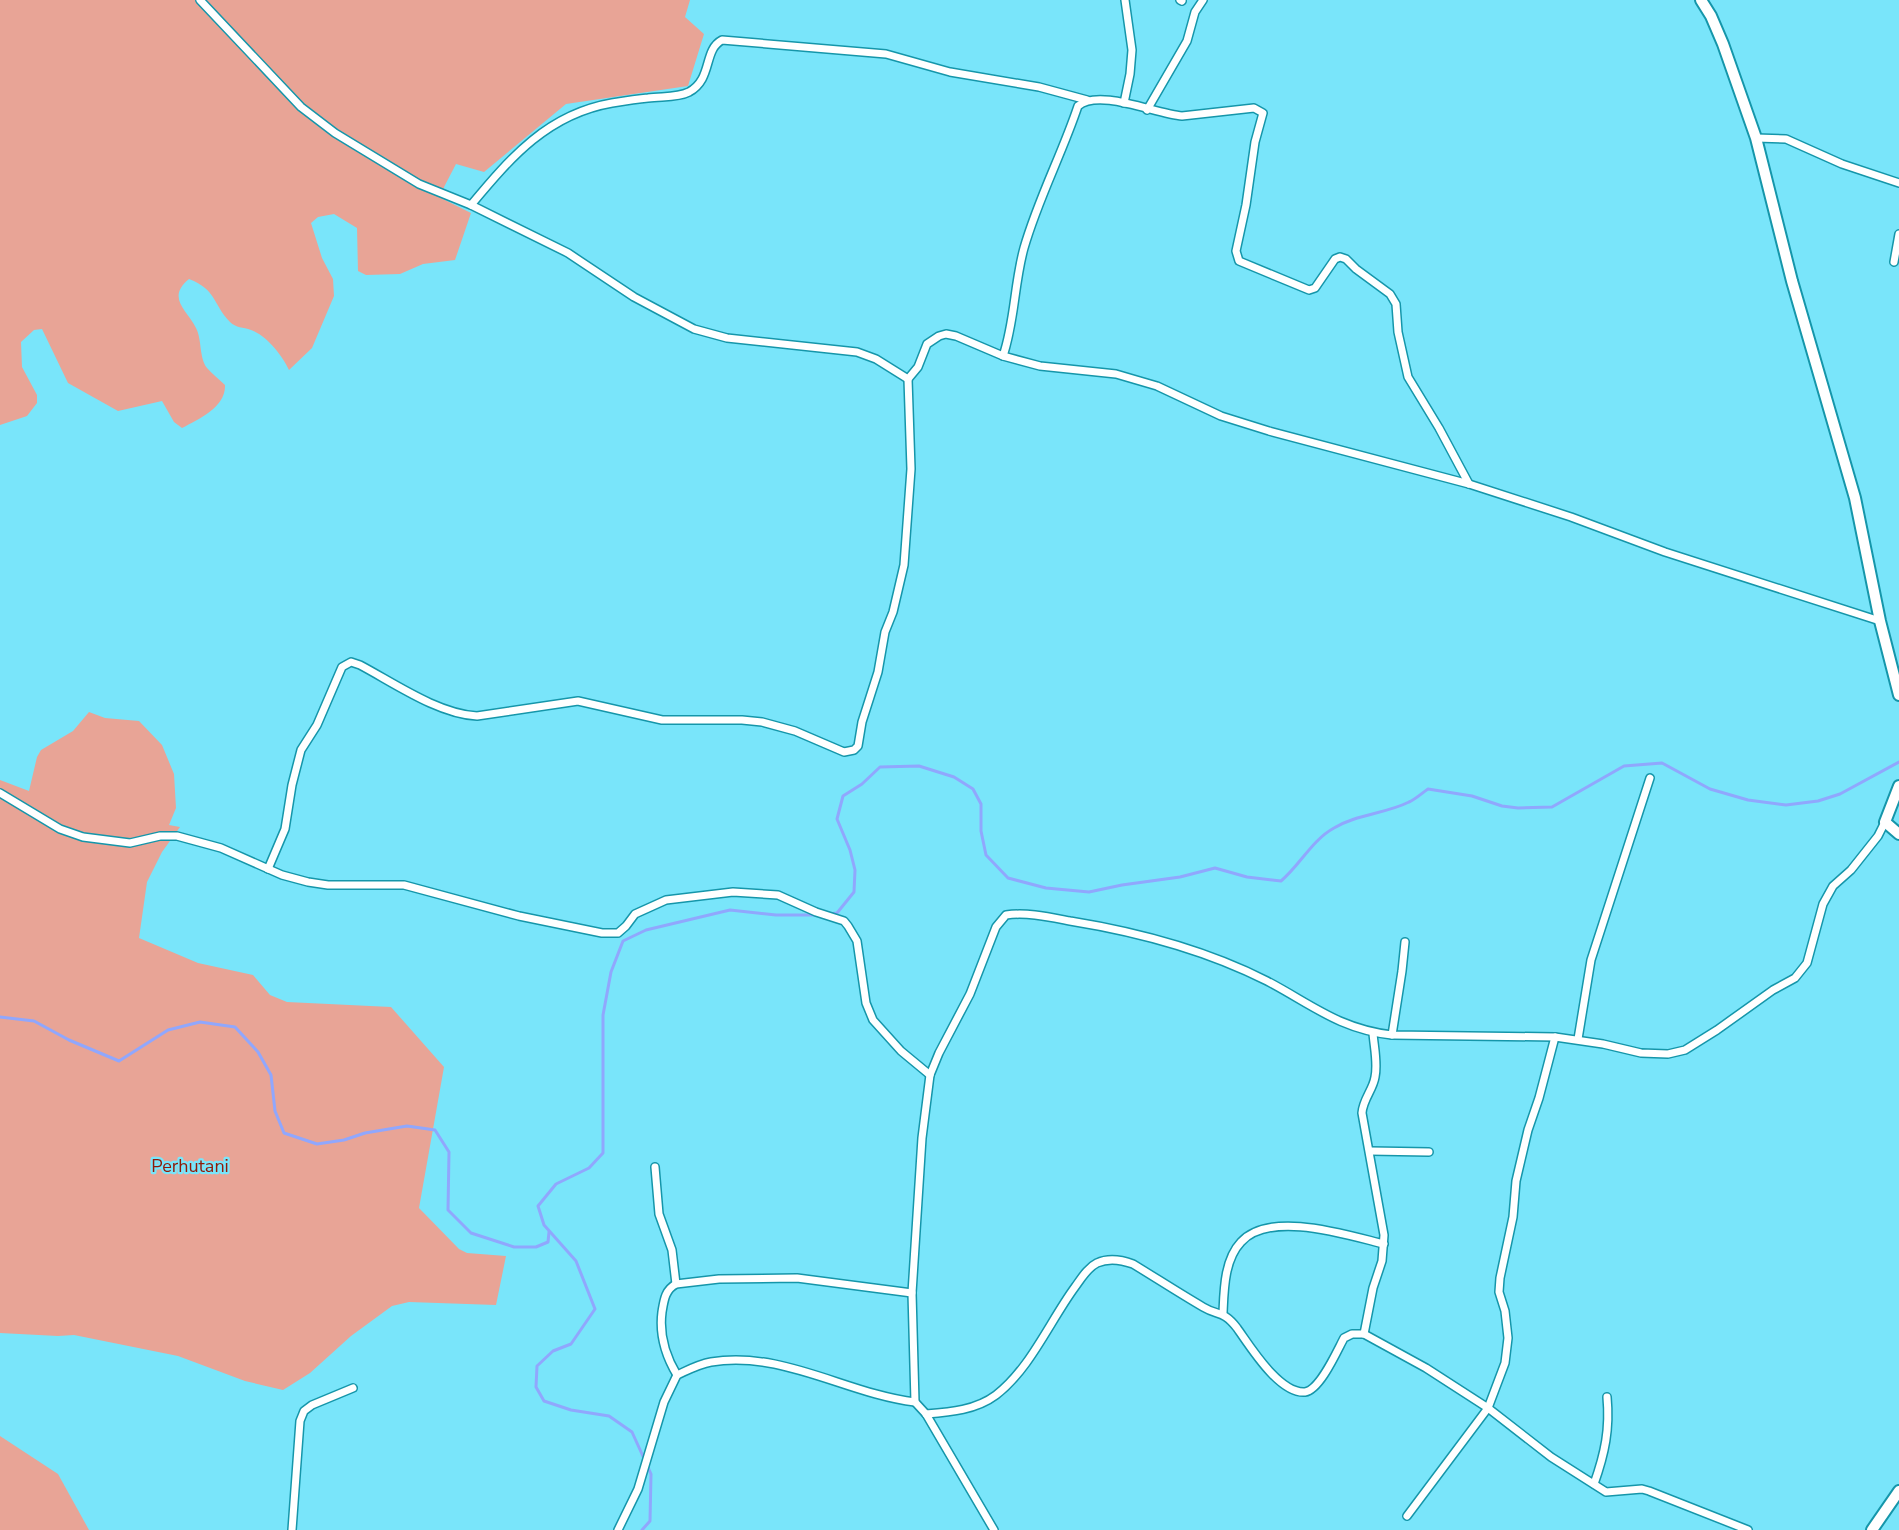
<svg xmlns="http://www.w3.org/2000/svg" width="1899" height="1530" font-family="'Nunito Sans',sans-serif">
	<rect width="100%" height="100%" fill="#79e5fa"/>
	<!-- green -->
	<g fill="#e8a496">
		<path d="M 0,0 L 690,0 L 685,17 L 704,34 L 688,86 L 566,104 L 484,172 L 456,164 L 444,187 L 441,198 L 471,213 L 455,260 L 423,264 L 400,274 L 366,275 L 358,271 L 357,228 L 334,214 L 318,217 L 311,223 L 322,258 L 333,279 L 334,296 L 312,348 L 289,370 C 282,355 267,336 251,330 C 243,327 236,328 230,322 C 212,303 217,290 189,279 C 166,298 187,310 196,328 C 202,339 199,358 207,368 C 212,374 219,379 225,385 C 226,407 199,419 182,428 L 174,422 L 162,401 L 118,411 L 68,383 L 42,329 L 34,330 L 21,342 L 22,367 L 37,395 L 37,403 L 27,416 L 0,425 Z"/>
		<polygon points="89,712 105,718 139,721 162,745 174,774 176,808 169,825 180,827 162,852 147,882 139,938 198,963 253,975 270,995 287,1002 391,1007 444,1067 419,1208 459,1249 467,1253 506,1256 496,1305 409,1302 392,1306 351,1336 310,1373 283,1390 245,1381 178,1356 74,1335 58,1336 0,1333 0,780 29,791 37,757 41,750 73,731"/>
		<polygon points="0,1436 58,1474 89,1530 0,1530"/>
	</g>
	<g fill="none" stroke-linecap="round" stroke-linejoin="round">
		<!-- stream -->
		<g stroke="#90a7fd" stroke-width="3">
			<path d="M 829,914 L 837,913 L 854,892 L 855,870 L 850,850 L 837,819 L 843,796 L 862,784 L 880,767 L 919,766 L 954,777 L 973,789 L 981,804 L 981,831 L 986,855 L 1008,878 L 1046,888 L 1089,892 L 1122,885 L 1180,877 L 1215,868 L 1247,877 L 1281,881 C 1300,865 1312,840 1334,828 C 1357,814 1385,814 1409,802 C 1416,799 1422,793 1428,789 L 1472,796 L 1502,806 L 1518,808 L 1552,807 L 1624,766 L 1662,763 L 1710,789 L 1748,800 L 1786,805 L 1818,801 L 1840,794 L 1899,762"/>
			<polyline points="0,1017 34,1021 69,1040 119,1061 168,1030 200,1022 235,1027 258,1052 271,1075 275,1111 284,1133 317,1144 344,1140 365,1133 407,1126 435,1130 449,1152 448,1210 471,1233 514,1247 536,1247 548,1242 549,1232"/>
			<polyline points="642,1530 650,1521 651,1474 632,1432 609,1416 571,1410 544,1401 536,1387 537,1366 553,1351 571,1344 595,1309 576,1261 544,1225 538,1206 556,1184 589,1168 603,1153 603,1015 611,972 623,941 646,930 730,910 776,915 819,915"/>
		</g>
		<defs>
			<g id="street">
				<polyline points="200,0 301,107 335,133 419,184 471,205 568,253 634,297 694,329 727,338 857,352 876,359 908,379 918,367 927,344 939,336 946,334 956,336 1003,356 1040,366 1116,374 1157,386 1221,416 1269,431 1469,484 1571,517 1665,552 1880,621"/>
				<polyline points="1180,0 1182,1"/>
				<polyline points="1124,103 1130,74 1132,50 1125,0"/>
				<polyline points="1147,110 1187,41 1195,12 1203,0"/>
				<polyline points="1756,138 1786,139 1842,164 1899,183"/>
				<path d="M 471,205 C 511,157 548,114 612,103 C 624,101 636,99 648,98 C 662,96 677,98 689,92 C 713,79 703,50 722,40 L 886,54 L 950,72 L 1039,87 L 1087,100"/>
				<polyline points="1894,262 1899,234"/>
				<path d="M 1003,356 C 1015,321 1014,284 1024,248 C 1038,199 1062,154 1078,106 C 1099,88 1156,114 1182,116 L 1254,108 L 1263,113 L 1255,142 L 1246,205 L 1236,251 L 1239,261 L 1309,290 L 1315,288 L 1335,259 L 1340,257 L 1346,259 L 1356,269 L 1390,294 L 1396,304 L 1398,332 L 1408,377 L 1439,428 L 1469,484"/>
				<polyline points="0,793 60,829 83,837 130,843 160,836 177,836 221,848 282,875 308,882 328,885 404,885 519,916 602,933 618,933 626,926 635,914 666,900 733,892 778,895 816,912 844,921 848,926 857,941 866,1003 873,1020 901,1051 930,1075"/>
				<path d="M 268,869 L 285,829 L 292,785 L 301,750 L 317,725 L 342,667 L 351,662 L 360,665 C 394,683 438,714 477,716 L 578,701 L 662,720 L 742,720 L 762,722 L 795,731 L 844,752 L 854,750 L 858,746 L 862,722 L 878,672 L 885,632 L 893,612 L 904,565 L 911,469 L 908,379"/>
				<polyline points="1392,1035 1402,971 1405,942"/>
				<polyline points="1578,1039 1591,960 1650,778"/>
				<polyline points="1370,1151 1429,1152"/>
				<polyline points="655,1167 659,1214 672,1250 676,1284"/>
				<path d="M 1223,1313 C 1224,1291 1224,1260 1241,1242 C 1270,1210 1347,1235 1384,1244"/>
				<path d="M 1364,1334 L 1373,1288 L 1382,1261 L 1384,1235 L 1362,1113 C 1363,1099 1373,1090 1375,1077 C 1378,1063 1374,1047 1373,1033"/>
				<path d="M 677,1375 C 665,1355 659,1335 662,1312 C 664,1300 665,1290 676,1284 L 719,1279 L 797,1278 L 912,1293"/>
				<polyline points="915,1402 926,1414 994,1530"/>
				<path d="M 926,1414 C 951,1412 976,1410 996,1395 C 1030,1369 1050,1321 1075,1287 C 1081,1279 1087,1268 1097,1263 C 1108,1258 1122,1260 1133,1264 C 1156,1278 1179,1293 1203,1307 C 1218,1316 1223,1310 1237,1328 C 1250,1346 1279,1394 1305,1392 C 1320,1390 1337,1351 1344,1338 L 1352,1334 L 1364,1334 L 1426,1368 L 1488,1408 L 1551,1457 L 1606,1492 L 1642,1489 L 1649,1491 L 1748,1530"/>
				<path d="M 1594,1484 C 1605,1453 1610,1429 1607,1397"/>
				<polyline points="1407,1516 1488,1408 1505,1363 1508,1338 1505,1311 1499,1292 1500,1278 1513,1217 1516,1181 1528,1130 1539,1098 1555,1037"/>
				<polyline points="292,1530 300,1421 304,1411 312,1405 353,1388"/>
				<path d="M 618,1530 L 638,1489 L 664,1402 L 677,1375 C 688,1370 699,1364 711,1362 C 782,1350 847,1394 915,1402 L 912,1293 L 922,1138 L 930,1075 L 939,1053 L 970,994 L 996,927 L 1006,915 C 1027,912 1049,917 1070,921 C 1138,932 1204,949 1267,981 C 1311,1004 1339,1029 1392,1035 L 1555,1037 L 1603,1044 L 1641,1053 L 1668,1054 L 1685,1050 L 1717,1030 L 1773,990 L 1795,978 L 1807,963 L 1823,904 L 1833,886 L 1851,870 L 1878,836 L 1885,822"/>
			</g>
			<g id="secondary">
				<polyline points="1701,0 1711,16 1723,44 1756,138 1792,281 1855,498 1880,621 1899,695"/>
				<polyline points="1899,786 1885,822 1899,834"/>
				<polyline points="1872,1530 1899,1491"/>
			</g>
		</defs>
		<!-- street casing -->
		<use href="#street" stroke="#1596aa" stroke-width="10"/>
		<!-- secondary casing -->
		<use href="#secondary" stroke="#1596aa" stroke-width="14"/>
		<!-- street -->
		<use href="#street" stroke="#fff" stroke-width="7"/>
		<!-- secondary -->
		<use href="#secondary" stroke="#fff" stroke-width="10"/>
	</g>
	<g text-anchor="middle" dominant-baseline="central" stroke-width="4.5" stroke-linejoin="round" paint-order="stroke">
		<!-- park labels -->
		<g font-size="18" fill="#911906" stroke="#79e5fa">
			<text x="190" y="1166">Perhutani</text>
		</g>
	</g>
</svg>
